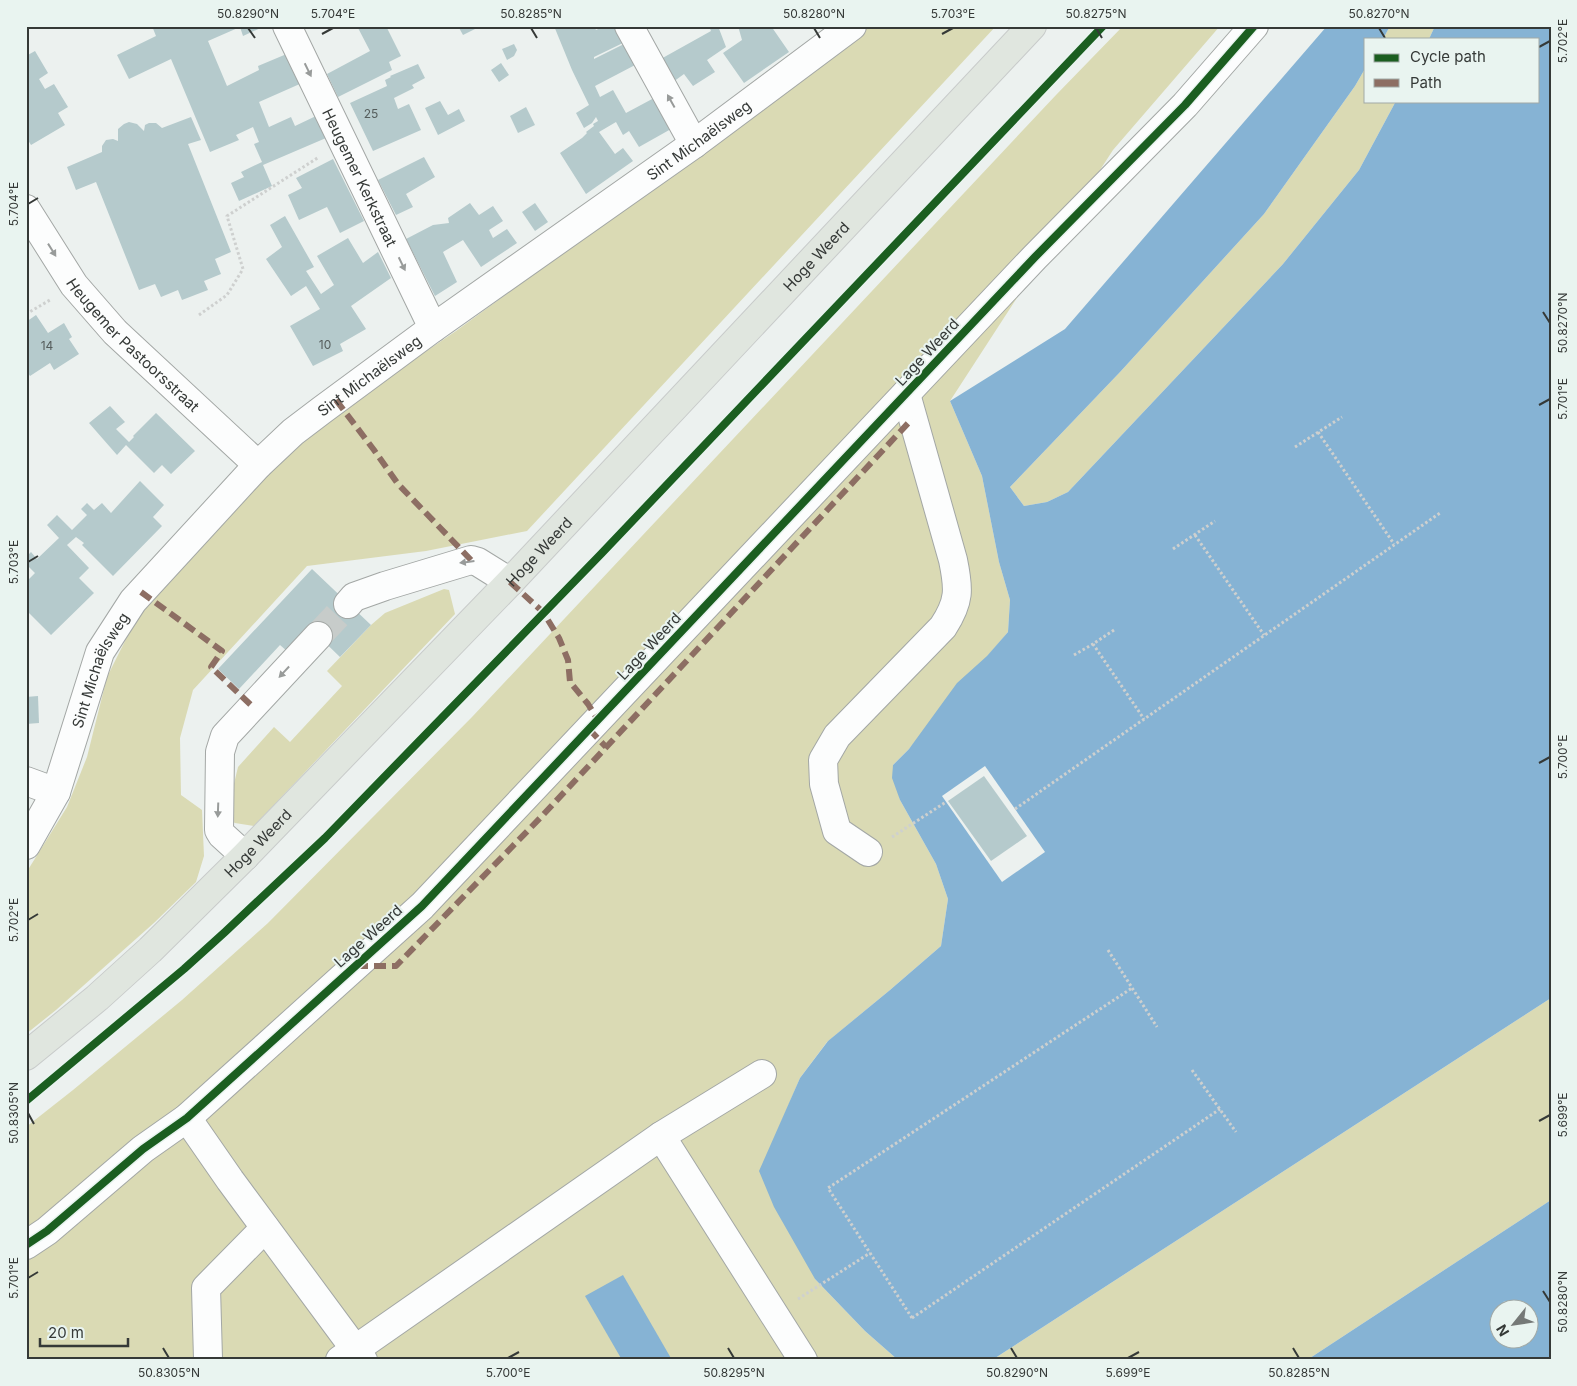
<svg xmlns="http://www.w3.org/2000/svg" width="1577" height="1386" font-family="Inter,sans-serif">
	<rect width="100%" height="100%" fill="#ecf1ef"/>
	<!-- green -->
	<g fill="#dadab4">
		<polygon points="869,26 996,26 527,531 426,551 307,566 193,690 180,738 181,795 202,810 204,856 196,882 155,922 56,1010 26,1034 26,873 67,807 87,757 107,677 135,621 164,581 275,465 357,398 456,331 832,56"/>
		<polygon points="1123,26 1220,26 1113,150 950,401 982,476 999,562 1010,600 1008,632 909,749 893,765 900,800 936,864 948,899 941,946 890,990 827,1042 800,1078 780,1125 815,1279 865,1331 898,1360 26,1360 26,1127 73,1090 182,1000 268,923 472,717 1056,95"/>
		<polygon points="1390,26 1435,26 1429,39 1383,39"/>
		<polygon points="1366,67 1366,101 1396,101 1359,170 1283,264 1068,492 1047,502 1024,506 1010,487 1121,371 1264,214 1355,86"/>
		<polygon points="444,589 449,590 455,614 254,826 235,823 230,820 230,800 238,767 274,727 290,742 342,686 327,671 371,625 385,613"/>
		<polygon points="1551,998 1551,1200 1307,1360 992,1360"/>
	</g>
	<!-- water -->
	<g fill="#86b3d4" fill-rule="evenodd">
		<polygon points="1327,26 1390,26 1383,39 1366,39 1366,67 1355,86 1264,214 1121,371 1010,487 1024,506 1047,502 1068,492 1283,264 1359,170 1396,101 1538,101 1538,39 1429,39 1435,26 1551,26 1551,998 992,1360 898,1360 865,1331 815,1279 774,1207 759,1171 800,1078 828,1041 890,990 941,946 948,899 936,864 900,800 892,778 893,765 909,749 957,683 987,656 1008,632 1010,600 999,562 982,476 950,401 1065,329"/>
		<path d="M 1551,1200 L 1551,1360 L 1307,1360 ZM 1500,1308 L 1530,1308 L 1530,1338 L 1500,1338 Z"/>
		<polygon points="623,1275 672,1360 622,1360 585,1296"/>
	</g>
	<!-- pier -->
	<polygon fill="#ecf1ef" points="985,766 1045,852 1002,882 942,796"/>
	<!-- building -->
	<g fill="#b5cacc">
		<polygon points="152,26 265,26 243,36 240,27 208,41 227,86 259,70 258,66 289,53 302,83 259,102 269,127 291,117 295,126 316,116 326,138 263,165 272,186 239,201 231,183 244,177 241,172 262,162 254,144 259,142 253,127 236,135 239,140 210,152 171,59 129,79 117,55 156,36"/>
		<polygon points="357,26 386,26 401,56 389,62 392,70 338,97 327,74 370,51"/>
		<polygon points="458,26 481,26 463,35"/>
		<polygon points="554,26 594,26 596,30 605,26 617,26 625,42 594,57 594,59 626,43 637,64 595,86 600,97 613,90 626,113 654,98 671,129 639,147 629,131 623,135 616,122 599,132 615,154 623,148 633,161 586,194 560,153 582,138 587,133 586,132 594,126 593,124 598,121 596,117 592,123 584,128 576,113 589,105 572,70"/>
		<polygon points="709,26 718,26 726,47 707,60 715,72 693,86 684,74 673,82 659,60 711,31"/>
		<polygon points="738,26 771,26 789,52 744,83 723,53 742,40"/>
		<polygon points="514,44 517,50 514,56 507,60 502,49"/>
		<polygon points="35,51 48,73 39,79 45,89 54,84 68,107 58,113 65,125 31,145 26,137 26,56"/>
		<polygon points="501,63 509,75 499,82 491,70"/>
		<polygon points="418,64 425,78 412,85 414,88 394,98 398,109 409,104 421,130 373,151 350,103 387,86 385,80 391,77 390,76"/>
		<polygon points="440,101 448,115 459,109 465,121 438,135 425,108"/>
		<polygon points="526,107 535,125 518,133 510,116"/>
		<polygon points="191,117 201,140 188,144 231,252 215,259 221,274 204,281 208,290 182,300 178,290 161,297 155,284 139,290 96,182 76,190 67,167 102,152 102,146 106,140 113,139 118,141 118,129 124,124 129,122 137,124 144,131 145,125 149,123 156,123 162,128"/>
		<polygon points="424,157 435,177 406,194 413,207 396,215 378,180"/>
		<polygon points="333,159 364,221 340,233 327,207 299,220 288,195 302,188 296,178"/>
		<polygon points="470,203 479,215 493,206 503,221 489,230 493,238 507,229 517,243 481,267 463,240 443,252 457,282 435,296 406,239 433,225 449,223 448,218"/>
		<polygon points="535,203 548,222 535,231 522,212"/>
		<polygon points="285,216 314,267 306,271 321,294 334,285 317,256 348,238 363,263 378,252 391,278 351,306 366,329 340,344 343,351 313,366 290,326 320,309 306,286 291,296 266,259 282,247 270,225"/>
		<polygon points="36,315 48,333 64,323 72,337 69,339 79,354 54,370 50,363 30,376 26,370 26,322"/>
		<polygon points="110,406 125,422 116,429 129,442 134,437 133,436 156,413 195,451 171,474 162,465 154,473 126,445 117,455 89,423"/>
		<polygon points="140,481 164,505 153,517 162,526 113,576 82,545 84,543 76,537 67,545 89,568 79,578 94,593 51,635 26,610 26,582 35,573 26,564 26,557 31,552 37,559 59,538 47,525 57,515 72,530 87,515 81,509 87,503 94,510 102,503 111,513"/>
		<polygon points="312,569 371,625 340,657 310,628 288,652 280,645 239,689 218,669"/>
		<polygon points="38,696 39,723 26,724 26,697"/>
		<polygon points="984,776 1027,836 991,861 948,801"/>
	</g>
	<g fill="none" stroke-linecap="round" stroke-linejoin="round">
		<!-- minor-tunnel -->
		<polyline stroke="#c7ccca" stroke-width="28" stroke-dasharray="28 14" stroke-linecap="butt" points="318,636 348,604"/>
		<defs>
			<g id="minor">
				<path id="s1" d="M 287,26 L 433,328"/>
				<polyline points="629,26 694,144"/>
				<path id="s2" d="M 26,209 L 74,285 L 115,332 L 258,465"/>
				<polyline points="348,604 354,597 385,586 471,560 478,562 510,582"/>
				<polyline points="26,781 56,792"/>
				<path id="s3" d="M 26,845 L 56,792 L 100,652 L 133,601 L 258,465 L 293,432 L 322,410 L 433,328 L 694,144 L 852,26"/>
				<path d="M 868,852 L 837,831 L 824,784 L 823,760 L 837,736 L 943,627 C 960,601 959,589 953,560 L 906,394"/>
				<polyline points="245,856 222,835 219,830 220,752 225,736 318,636"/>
				<polyline points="187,1118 230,1180 363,1360"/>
				<polyline points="661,1136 803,1360"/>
				<polyline points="26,1245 47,1231 143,1149 187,1118 422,906 1035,257 1185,105 1254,26"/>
				<polyline points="208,1359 206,1288 265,1228"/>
				<polyline points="340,1360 661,1136 762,1074"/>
			</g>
			<g id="major">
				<path id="s4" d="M 26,1056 L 97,998 L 150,950 L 245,856 L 510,582 L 1032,26"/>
			</g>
		</defs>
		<!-- minor casing -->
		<use href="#minor" stroke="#a3a7a5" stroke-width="30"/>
		<!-- major casing -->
		<use href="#major" stroke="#c8cbca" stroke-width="30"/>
		<!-- path -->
		<g stroke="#ced0cf" stroke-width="3" stroke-dasharray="2.5 2.5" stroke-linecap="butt">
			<polyline points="26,314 50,300"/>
			<polyline points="199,315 227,295 243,269 227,216 319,157"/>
			<polyline points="1318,432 1394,544"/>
			<polyline points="1295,447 1342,417"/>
			<polyline points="1195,535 1264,635"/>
			<polyline points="1173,549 1215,521"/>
			<polyline points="1114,630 1093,644 1144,719"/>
			<polyline points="1074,655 1093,644"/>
			<polyline points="1015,809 1440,513"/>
			<polyline points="892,837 946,802"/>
			<polyline points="1108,950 1157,1027"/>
			<polyline points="1192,1070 1236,1132"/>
			<polyline points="798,1299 870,1253"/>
			<polyline points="912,1318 828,1188 1132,988"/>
			<polyline points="912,1318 1220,1109"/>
		</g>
		<!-- minor -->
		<use href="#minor" stroke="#fcfdfd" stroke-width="28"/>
		<!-- major -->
		<use href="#major" stroke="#e0e6df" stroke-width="28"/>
		<!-- quiet -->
		<g stroke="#8d6e63" stroke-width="6" stroke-dasharray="12 6" stroke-linecap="butt">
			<polyline points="336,400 374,450 398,484 471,560"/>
			<polyline points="510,582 543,612 559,638 568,660 570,682 588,704 598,720"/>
			<polyline points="141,592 222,651 211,667 252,706"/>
			<polyline points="589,729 606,747"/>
			<polyline points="356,966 396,966 543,815 912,419"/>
		</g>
		<defs>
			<g id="cycleway">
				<polyline points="26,1101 184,969 225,932 325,838 601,554 1103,26"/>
				<polyline points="26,1245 47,1231 143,1149 187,1118 422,906 1035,257 1185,105 1254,26"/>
			</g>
		</defs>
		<!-- cycleway casing -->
		<use href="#cycleway" stroke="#e9f4f0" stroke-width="11"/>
		<!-- cycleway -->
		<use href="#cycleway" stroke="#1b5e20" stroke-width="8"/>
	</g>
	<!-- one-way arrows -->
	<defs><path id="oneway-solid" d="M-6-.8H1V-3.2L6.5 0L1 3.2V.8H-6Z" transform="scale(1.25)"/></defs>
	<g fill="#989b9a">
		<use href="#oneway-solid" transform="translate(308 70) rotate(64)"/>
		<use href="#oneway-solid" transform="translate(671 101) rotate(-119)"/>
		<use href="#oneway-solid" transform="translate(52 250) rotate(58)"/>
		<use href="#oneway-solid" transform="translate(402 264) rotate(64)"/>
		<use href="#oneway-solid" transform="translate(467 562) rotate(173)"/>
		<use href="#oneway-solid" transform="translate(284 672) rotate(133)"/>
		<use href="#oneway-solid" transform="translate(218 810) rotate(92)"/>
	</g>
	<!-- ticks -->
	<path fill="none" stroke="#353937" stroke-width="2" d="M 248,28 L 255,38M 531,28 L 537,38M 814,28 L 820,38M 1096,28 L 1102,38M 1379,28 L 1385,38M 322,34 L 333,28M 942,34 L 953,28M 1539,47 L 1550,41M 28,204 L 38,198M 1543,312 L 1550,323M 1539,405 L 1550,399M 28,562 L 38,556M 1539,763 L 1550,757M 28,920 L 38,914M 28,1113 L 34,1124M 1539,1121 L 1550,1115M 28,1278 L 38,1272M 1543,1291 L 1550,1302M 163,1348 L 169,1358M 728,1348 L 734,1358M 1011,1348 L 1017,1358M 1293,1348 L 1299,1358M 508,1358 L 519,1352M 1128,1358 L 1139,1352"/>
	<g text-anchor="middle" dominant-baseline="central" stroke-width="4" stroke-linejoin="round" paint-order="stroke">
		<!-- number labels -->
		<g font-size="12" fill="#555d5c">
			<text x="371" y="113">25</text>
			<text x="325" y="344">10</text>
			<text x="47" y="345">14</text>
		</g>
		<!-- street labels -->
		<g font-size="15" fill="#353937" stroke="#e9f4f0">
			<text stroke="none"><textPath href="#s3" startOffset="1001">Sint Michaëlsweg</textPath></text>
			<text stroke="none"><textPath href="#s1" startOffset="168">Heugemer Kerkstraat</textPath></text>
			<text stroke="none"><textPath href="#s4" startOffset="1125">Hoge Weerd</textPath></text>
			<text stroke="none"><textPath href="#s2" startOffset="174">Heugemer Pastoorsstraat</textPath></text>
			<text transform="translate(927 352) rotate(-47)">Lage Weerd</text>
			<text stroke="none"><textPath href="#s3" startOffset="596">Sint Michaëlsweg</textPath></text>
			<text stroke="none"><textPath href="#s4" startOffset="720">Hoge Weerd</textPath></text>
			<text transform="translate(649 646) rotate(-47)">Lage Weerd</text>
			<text stroke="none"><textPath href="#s3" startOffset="191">Sint Michaëlsweg</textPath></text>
			<text stroke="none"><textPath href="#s4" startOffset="315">Hoge Weerd</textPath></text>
			<text transform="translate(368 936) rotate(-42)">Lage Weerd</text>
		</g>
	</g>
	<!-- border -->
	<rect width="1577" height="1386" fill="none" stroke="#e9f4f0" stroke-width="55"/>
	<!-- legend -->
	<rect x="1364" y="38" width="175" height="65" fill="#e9f4f0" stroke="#a1a9a6"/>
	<rect x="1374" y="54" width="25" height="8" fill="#1b5e20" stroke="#a1a9a6"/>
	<text x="1410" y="62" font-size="15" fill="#353937">Cycle path</text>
	<rect x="1374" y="79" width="25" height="8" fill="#8d6e63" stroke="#a1a9a6"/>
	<text x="1410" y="88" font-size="15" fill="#353937">Path</text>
	<!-- north arrow -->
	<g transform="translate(1514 1324) rotate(240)"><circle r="24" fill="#e9f4f0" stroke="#a1a9a6"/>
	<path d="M0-4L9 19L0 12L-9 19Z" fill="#757977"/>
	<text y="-8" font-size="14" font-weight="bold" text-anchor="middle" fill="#353937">N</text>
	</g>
	<!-- scale -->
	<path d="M40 1338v8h88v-8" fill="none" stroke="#353937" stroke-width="2.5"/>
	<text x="48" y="1338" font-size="15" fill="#353937" stroke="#e9f4f0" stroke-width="4" paint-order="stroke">20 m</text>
	<rect x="28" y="28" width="1522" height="1330" fill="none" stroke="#353937" stroke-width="2"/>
	<g font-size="12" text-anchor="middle" fill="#353937">
		<text x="248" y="18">50.8290°N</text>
		<text x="333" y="18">5.704°E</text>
		<text x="531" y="18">50.8285°N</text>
		<text x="814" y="18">50.8280°N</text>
		<text x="953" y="18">5.703°E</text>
		<text x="1096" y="18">50.8275°N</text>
		<text x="1379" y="18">50.8270°N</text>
		<text transform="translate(1563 41) rotate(-90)" y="4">5.702°E</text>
		<text transform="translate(14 204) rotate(-90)" y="4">5.704°E</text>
		<text transform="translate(1563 323) rotate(-90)" y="4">50.8270°N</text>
		<text transform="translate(1563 399) rotate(-90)" y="4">5.701°E</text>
		<text transform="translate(14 562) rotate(-90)" y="4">5.703°E</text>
		<text transform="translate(1563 757) rotate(-90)" y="4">5.700°E</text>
		<text transform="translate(14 920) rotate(-90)" y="4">5.702°E</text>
		<text transform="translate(14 1113) rotate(-90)" y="4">50.8305°N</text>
		<text transform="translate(1563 1115) rotate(-90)" y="4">5.699°E</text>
		<text transform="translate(14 1278) rotate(-90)" y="4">5.701°E</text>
		<text transform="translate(1563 1302) rotate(-90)" y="4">50.8280°N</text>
		<text x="169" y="1377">50.8305°N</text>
		<text x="508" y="1377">5.700°E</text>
		<text x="734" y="1377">50.8295°N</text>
		<text x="1017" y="1377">50.8290°N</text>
		<text x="1128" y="1377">5.699°E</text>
		<text x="1299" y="1377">50.8285°N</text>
	</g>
</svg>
